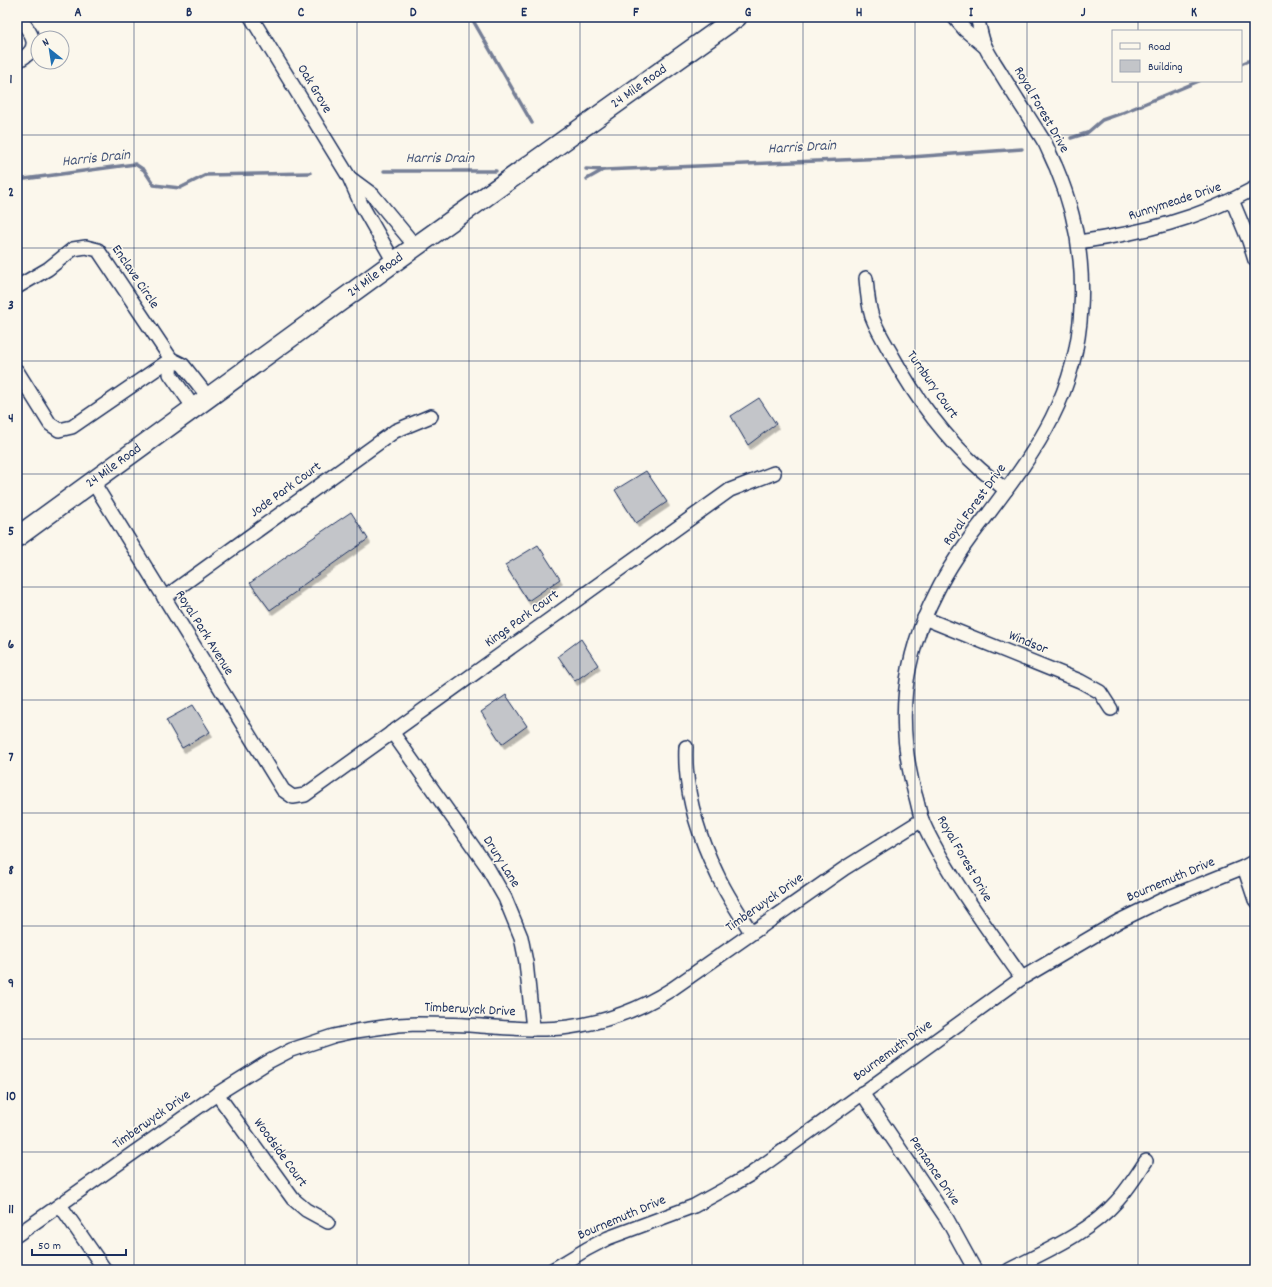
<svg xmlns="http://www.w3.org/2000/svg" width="1272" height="1287" font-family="Dekko,sans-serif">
	<defs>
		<filter id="shadow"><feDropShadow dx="2.5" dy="4.5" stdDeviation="0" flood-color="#0004"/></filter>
	</defs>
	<rect width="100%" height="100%" fill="#fbf7ec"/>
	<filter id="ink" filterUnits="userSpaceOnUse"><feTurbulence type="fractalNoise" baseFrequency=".025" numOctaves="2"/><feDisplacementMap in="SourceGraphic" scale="8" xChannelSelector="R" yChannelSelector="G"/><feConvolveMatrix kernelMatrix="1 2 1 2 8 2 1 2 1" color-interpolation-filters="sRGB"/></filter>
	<g filter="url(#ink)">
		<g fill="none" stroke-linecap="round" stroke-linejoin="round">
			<!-- stream -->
			<g stroke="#747e96" stroke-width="3.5">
				<polyline points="471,17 532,123"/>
				<polyline points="1241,64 1255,58"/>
				<polyline points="1071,138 1087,133 1102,120 1122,113 1199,81"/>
				<polyline points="586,169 604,170 911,157 1022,149"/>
				<polyline points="384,171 496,171"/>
				<polyline points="587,179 603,170"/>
				<polyline points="17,180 135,164 144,170 154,185 180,188 206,175 310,173"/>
			</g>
		</g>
		<!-- building -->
		<g fill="#c3c5c9" stroke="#1b2f5e" filter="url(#shadow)">
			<polygon points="759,398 776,424 748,445 731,416"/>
			<polygon points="646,471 667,502 636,523 615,490"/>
			<polygon points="351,512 368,539 296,590 297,591 270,610 250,583 286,557 286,556"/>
			<polygon points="538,545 560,579 528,601 505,565"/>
			<polygon points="581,639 598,665 575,681 558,656"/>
			<polygon points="506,695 527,726 502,744 481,712"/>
			<polygon points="193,705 210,732 182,748 166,720"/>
		</g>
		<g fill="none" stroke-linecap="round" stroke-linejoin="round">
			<defs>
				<g id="street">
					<polyline points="251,17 349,177 361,204 394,262"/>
					<polyline points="954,17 965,30 984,46"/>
					<path d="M 977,17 C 980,27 981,39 986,48 C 990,57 997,66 1002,75 C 1016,98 1031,120 1045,143 C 1049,151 1052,159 1056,167 C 1075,212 1084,259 1081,308 C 1077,393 1038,448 989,513 C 969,538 950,564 936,593 C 902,659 896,723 915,794 C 918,803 919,812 922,820 C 930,840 942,859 953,877 C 974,911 998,944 1022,978"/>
					<path d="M 17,61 C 44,48 32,35 19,17"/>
					<polyline points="350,178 373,195 416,247"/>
					<polyline points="1232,200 1249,241 1255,260"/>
					<path d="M 1079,242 C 1141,233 1199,219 1255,188"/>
					<path d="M 866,278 C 867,291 868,304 872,317 C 877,330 885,343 892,355 C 915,397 944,437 980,469 C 988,476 997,483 1006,490"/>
					<polyline points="17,287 48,269 73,249 86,247 98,250 171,359 183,365 209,398"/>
					<polyline points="171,359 170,374 194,408"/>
					<polyline points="17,371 50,424 59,430 72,427 171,359"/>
					<polyline points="93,482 283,790 293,797 305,795 730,490 774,473"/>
					<polyline points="164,598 395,431 431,416"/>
					<polyline points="924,618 1080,681 1100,692 1111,709"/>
					<polyline points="392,732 486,865 505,898 521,937 526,962 533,1029"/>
					<path d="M 686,747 C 684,791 698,835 717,874 C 726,894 739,913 751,932"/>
					<polyline points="1244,867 1255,900"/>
					<polyline points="862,1093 947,1219 975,1270"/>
					<polyline points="217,1094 293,1199 306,1210 328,1222"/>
					<polyline points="60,1205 105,1270"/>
					<path d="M 17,1235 L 217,1094 L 268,1062 L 291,1050 L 333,1036 L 356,1031 L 398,1025 L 417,1024 C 438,1024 459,1024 481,1026 C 510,1028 540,1031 569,1027 C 606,1022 641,1009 672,989 L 845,868 L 922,820"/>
					<polyline points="552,1270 587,1249 608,1238 694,1206 734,1184 751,1174 1022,978 1119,921 1162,900 1244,867 1255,861"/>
					<path d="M 1009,1270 C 1046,1251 1089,1233 1117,1201 C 1128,1189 1137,1175 1146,1161"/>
				</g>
				<g id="secondary">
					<path id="s1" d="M 17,537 L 394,262 L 737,17"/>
				</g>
			</defs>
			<!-- street casing -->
			<use href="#street" stroke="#1b2f5e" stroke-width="16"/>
			<!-- secondary casing -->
			<use href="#secondary" stroke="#1b2f5e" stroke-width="22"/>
			<!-- street -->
			<use href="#street" stroke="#fbf7ec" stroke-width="13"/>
			<!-- secondary -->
			<use href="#secondary" stroke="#fbf7ec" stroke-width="19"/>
		</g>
	</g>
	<!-- grid -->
	<path fill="none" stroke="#1b2f5e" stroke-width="1" stroke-opacity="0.55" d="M 134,17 L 134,1270M 245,17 L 245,1270M 357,17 L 357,1270M 469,17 L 469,1270M 580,17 L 580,1270M 692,17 L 692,1270M 803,17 L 803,1270M 915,17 L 915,1270M 1027,17 L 1027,1270M 1138,17 L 1138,31M 1138,81 L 1138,1270M 17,135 L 1255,135M 17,248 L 1255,248M 17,361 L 1255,361M 17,474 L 1255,474M 17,587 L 1255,587M 17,700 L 1255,700M 17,813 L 1255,813M 17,926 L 1255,926M 17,1039 L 1255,1039M 17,1152 L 1255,1152"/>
	<g text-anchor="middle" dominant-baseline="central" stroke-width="3" stroke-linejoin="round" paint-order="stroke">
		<!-- street labels -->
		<g font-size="14" fill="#1b2f5e" stroke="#fbf7ec">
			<text stroke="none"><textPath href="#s1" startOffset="768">24 Mile Road</textPath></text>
			<text transform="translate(314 89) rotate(59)">Oak Grove</text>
			<text transform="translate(1041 110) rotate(60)">Royal Forest Drive</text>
			<text transform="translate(1175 202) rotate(-18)">Runnymeade Drive</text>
			<text stroke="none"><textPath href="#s1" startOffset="444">24 Mile Road</textPath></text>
			<text transform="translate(135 277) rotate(56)">Enclave Circle</text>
			<text transform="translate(932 385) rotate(55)">Turnbury Court</text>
			<text stroke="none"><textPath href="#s1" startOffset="120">24 Mile Road</textPath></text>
			<text transform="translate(286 490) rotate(-36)">Jode Park Court</text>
			<text transform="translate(975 505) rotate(-54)">Royal Forest Drive</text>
			<text transform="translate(522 619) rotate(-36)">Kings Park Court</text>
			<text transform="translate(204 633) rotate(58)">Royal Park Avenue</text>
			<text transform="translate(1028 643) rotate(22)">Windsor</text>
			<text transform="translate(964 859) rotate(60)">Royal Forest Drive</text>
			<text transform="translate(501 862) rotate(58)">Drury Lane</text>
			<text transform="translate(1171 880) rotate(-23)">Bournemuth Drive</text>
			<text transform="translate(765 903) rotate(-35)">Timberwyck Drive</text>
			<text transform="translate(470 1010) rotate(3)">Timberwyck Drive</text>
			<text transform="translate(893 1051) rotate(-36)">Bournemuth Drive</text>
			<text transform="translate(152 1120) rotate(-35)">Timberwyck Drive</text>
			<text transform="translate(280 1153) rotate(54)">Woodside Court</text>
			<text transform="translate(934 1171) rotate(56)">Penzance Drive</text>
			<text transform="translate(622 1218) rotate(-23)">Bournemuth Drive</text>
		</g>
		<!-- water labels -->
		<g font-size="15" font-style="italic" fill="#47577a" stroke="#fbf7ec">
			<text transform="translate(802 148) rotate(-3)">Harris Drain</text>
			<text transform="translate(96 159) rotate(-6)">Harris Drain</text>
			<text x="440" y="159">Harris Drain</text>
		</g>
	</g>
	<!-- margin -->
	<rect width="1272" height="1287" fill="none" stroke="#fbf7ec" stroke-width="44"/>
	<!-- legend -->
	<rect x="1112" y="30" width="130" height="52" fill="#fbf7ec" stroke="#a1a7b3"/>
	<rect x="1120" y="43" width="20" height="6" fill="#fbf7ec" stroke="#a1a7b3"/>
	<text x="1148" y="50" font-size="12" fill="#1b2f5e">Road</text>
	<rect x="1120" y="60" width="20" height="12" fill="#c3c5c9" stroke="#a1a7b3"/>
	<text x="1148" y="70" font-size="12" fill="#1b2f5e">Building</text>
	<!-- north arrow -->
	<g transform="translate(50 50) rotate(330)"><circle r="19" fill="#fbf7ec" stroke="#a1a7b3"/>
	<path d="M0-3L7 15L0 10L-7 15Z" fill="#1f6fb2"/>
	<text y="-6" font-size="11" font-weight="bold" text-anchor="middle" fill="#1b2f5e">N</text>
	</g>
	<!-- scale -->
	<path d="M32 1249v6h94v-6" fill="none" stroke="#1b2f5e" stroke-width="2"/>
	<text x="38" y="1249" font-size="12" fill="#1b2f5e" stroke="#fbf7ec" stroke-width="3" paint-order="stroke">50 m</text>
	<rect x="22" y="22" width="1228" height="1243" fill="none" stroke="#1b2f5e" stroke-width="1.5"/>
	<g font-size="13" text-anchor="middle" font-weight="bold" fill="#1b2f5e">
		<text x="78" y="16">A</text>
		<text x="189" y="16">B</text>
		<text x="301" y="16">C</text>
		<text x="413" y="16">D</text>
		<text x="524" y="16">E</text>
		<text x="636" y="16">F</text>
		<text x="748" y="16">G</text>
		<text x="859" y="16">H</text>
		<text x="971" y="16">I</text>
		<text x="1083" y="16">J</text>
		<text x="1194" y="16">K</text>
		<text x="11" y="83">1</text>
		<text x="11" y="196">2</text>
		<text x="11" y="309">3</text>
		<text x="11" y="422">4</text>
		<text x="11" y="535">5</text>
		<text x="11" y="648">6</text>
		<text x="11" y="761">7</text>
		<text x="11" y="874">8</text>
		<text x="11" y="987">9</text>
		<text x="11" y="1100">10</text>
		<text x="11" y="1213">11</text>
	</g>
</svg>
